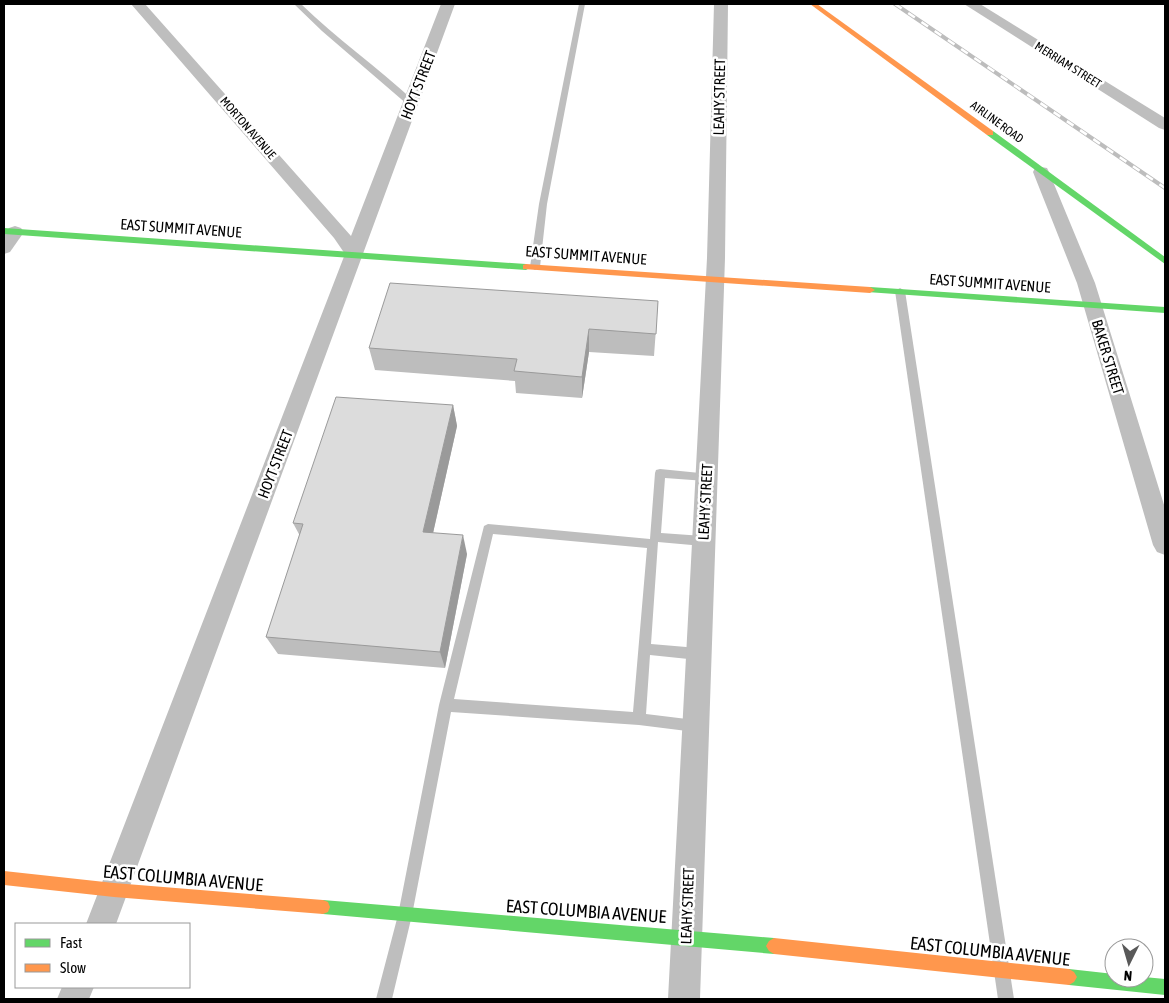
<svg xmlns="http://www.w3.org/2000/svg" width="1169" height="1003" font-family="'Asap Condensed',sans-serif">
	<rect width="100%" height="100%" fill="#fff"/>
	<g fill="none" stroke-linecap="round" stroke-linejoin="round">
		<!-- lane -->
		<g fill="#bebebe" fill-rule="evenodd">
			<path d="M 294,4 L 301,4 C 336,38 377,67 414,101 L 414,105 L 408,105 L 322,31 Z"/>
			<polygon points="579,4 585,4 547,204 540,267 535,270 530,267 539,204"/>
			<polygon points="900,288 905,291 1014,999 998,999 895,291"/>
			<path d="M 660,469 L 710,474 L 712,477 L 710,480 L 706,481 L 665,478 L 661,533 L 703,536 L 707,538 L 709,541 L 707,544 L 703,546 L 658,542 L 651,644 L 698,648 L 702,650 L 704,654 L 702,658 L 698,660 L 650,655 L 646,714 L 695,720 L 700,721 L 702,726 L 700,731 L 695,732 L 639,725 L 451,712 L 412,915 L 392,999 L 376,999 L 398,915 L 439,705 L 484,526 L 488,524 L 650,539 L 655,473 L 656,470 ZM 493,534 L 647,548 L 633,712 L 454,699 Z"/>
		</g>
		<!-- street -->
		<g fill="#bebebe" fill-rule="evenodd">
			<polygon points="131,4 145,4 351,236 441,4 455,4 116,924 86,924 345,254 334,238"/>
			<polygon points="714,4 728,4 725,258 700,999 668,999 707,258"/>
			<polygon points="964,4 980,4 1165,118 1165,130 1159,128"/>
			<polygon points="1041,167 1047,168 1049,172 1095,283 1165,508 1165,555 1157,552 1153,545 1077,283 1033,172 1035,168"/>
			<polygon points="15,226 21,228 24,232 10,252 4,254 4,235 9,228"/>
			<polygon points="62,987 94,987 89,999 57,999"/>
		</g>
		<!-- fast -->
		<g fill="#63d668" fill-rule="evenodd">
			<polygon points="987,131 993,131 1165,257 1165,264 987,135"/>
			<polygon points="4,228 526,264 531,267 526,270 4,234"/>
			<polygon points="870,287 1165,307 1165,313 867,292 865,290"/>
			<polygon points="323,900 774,938 779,941 782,946 779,951 774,954 323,914 318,912 316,907 318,902"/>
			<polygon points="1069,969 1114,974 1114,978 1144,977 1165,979 1165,995 1069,985 1064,982 1061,977 1064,972"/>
		</g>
		<!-- slow -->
		<g fill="#ff974d" fill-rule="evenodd">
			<polygon points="810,4 817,4 993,131 993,135 987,135"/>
			<polygon points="526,264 870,287 875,290 870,293 523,269 523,265"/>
			<polygon points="4,871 114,883 323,900 328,902 330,907 328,912 323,914 114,897 4,885"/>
			<polygon points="774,938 1069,969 1074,972 1077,977 1074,982 1069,985 774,954 769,951 766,946 769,941"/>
		</g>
		<defs>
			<polyline id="rail" points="895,4 1165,188"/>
		</defs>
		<!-- rail casing -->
		<use href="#rail" stroke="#bdbdbd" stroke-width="4"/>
		<!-- rail -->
		<use href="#rail" stroke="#fff" stroke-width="2.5" stroke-dasharray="8" stroke-linecap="butt"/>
	</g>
	<!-- wall -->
	<g fill="#bdbdbd">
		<polygon points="658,301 654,356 589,352 582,398 516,393 515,381 375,370 369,348"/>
		<polygon points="453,405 457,426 433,533 467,554 445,668 278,654 266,637 300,536 293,523"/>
	</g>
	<!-- shaded-wall -->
	<g fill="#9a9a9a">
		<polygon points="589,329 589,352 582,398 582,377"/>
		<polygon points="453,405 457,426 429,551 423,532"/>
		<polygon points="463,535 467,554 445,668 440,652"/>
	</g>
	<!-- building -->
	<g fill="#dcdcdc" stroke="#9a9a9a">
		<polygon points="390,283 658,301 656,334 589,329 582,377 514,371 517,359 369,348"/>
		<polygon points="336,397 453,405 423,532 463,535 440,652 266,637 303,524 293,523"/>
	</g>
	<g text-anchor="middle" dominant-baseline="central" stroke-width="5" stroke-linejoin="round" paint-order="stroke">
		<!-- far-street labels -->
		<g font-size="12" fill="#000" stroke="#fff">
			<text transform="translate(1068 65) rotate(32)">MERRIAM STREET</text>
			<text transform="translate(997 122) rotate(36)">AIRLINE ROAD</text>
			<text transform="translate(248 128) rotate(49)">MORTON AVENUE</text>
		</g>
		<!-- street labels -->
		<g font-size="15" fill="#000" stroke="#fff">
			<text transform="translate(418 85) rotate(-69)">HOYT STREET</text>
			<text transform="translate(719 97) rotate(-89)">LEAHY STREET</text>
			<text transform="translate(181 228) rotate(4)">EAST SUMMIT AVENUE</text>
			<text transform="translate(586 255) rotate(4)">EAST SUMMIT AVENUE</text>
			<text transform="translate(990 283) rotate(4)">EAST SUMMIT AVENUE</text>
			<text transform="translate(1108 357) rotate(73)">BAKER STREET</text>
			<text transform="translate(275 464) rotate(-69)">HOYT STREET</text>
			<text transform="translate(705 502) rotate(-87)">LEAHY STREET</text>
			<text transform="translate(687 906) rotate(-88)">LEAHY STREET</text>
		</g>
		<!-- near-street labels -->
		<g font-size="18" fill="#000" stroke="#fff">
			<text transform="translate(183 878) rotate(5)">EAST COLUMBIA AVENUE</text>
			<text transform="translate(586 911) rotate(4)">EAST COLUMBIA AVENUE</text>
			<text transform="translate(990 951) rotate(6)">EAST COLUMBIA AVENUE</text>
		</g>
	</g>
	<!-- border -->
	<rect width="1169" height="1003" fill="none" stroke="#000000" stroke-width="10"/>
	<!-- legend -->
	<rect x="15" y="923" width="175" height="65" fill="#ffffff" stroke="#999999"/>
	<rect x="25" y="939" width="25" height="8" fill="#63d668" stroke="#999999"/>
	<text x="60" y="948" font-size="15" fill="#000000">Fast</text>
	<rect x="25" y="964" width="25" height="8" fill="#ff974d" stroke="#999999"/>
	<text x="60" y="973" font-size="15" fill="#000000">Slow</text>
	<!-- north arrow -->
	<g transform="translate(1129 963) rotate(185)"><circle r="24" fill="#ffffff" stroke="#999999"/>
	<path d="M0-4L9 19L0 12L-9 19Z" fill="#595959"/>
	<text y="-8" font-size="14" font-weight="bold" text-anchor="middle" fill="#000000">N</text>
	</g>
</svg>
